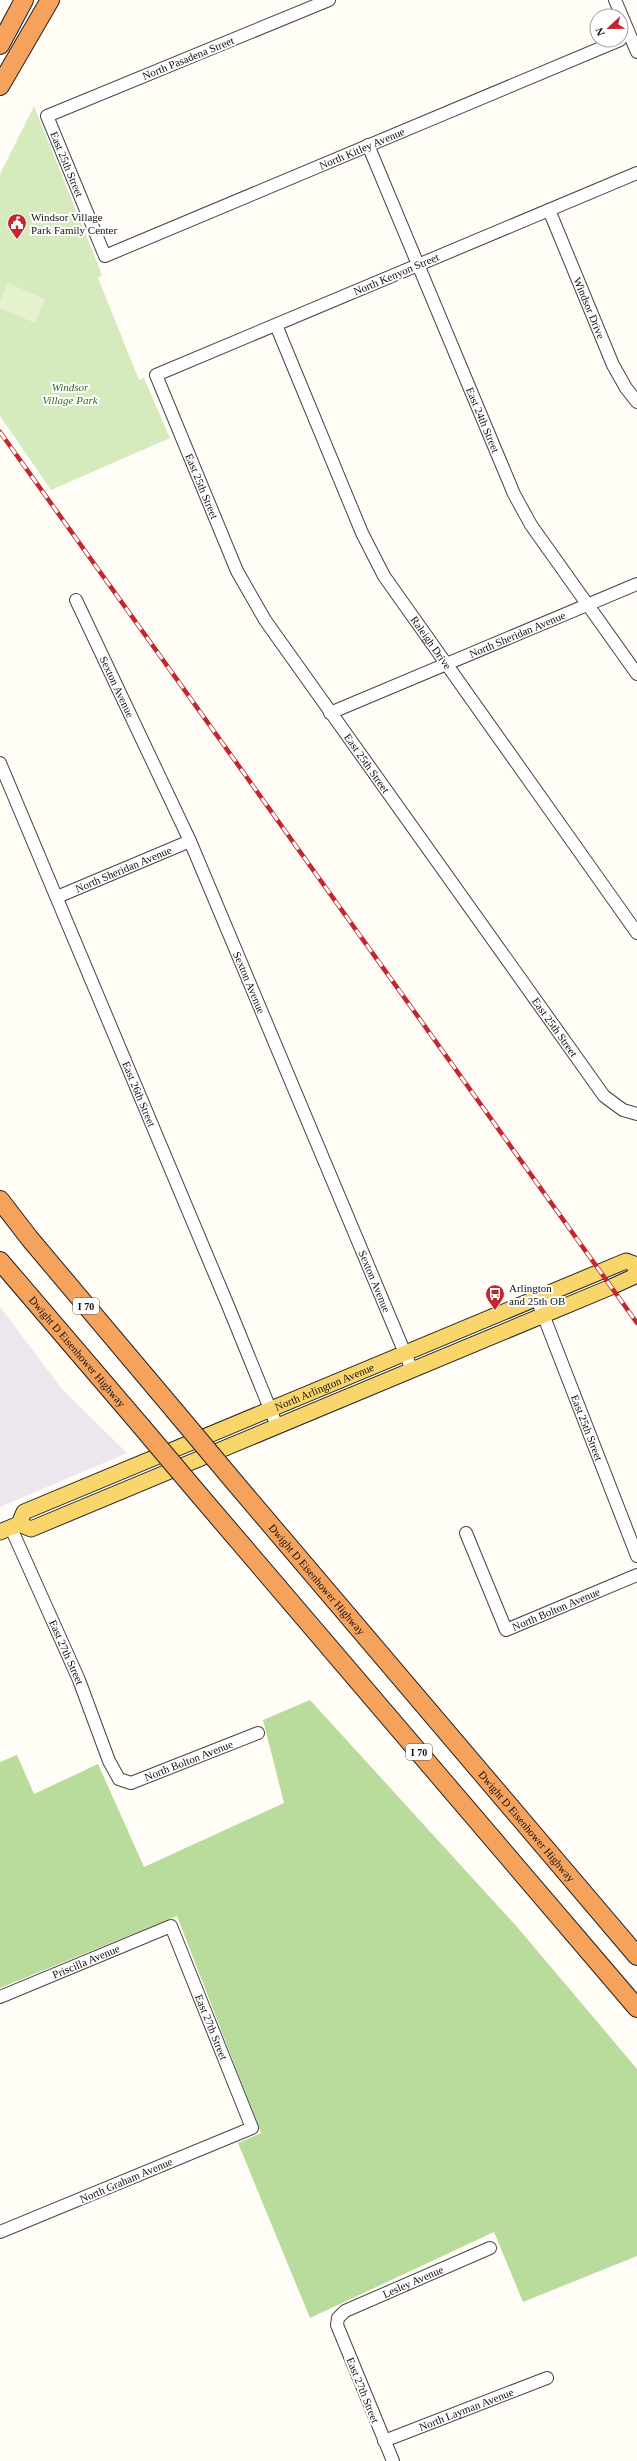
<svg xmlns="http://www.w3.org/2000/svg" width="637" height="2461" font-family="Georgia,serif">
	<rect width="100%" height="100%" fill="#fffdf5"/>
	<!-- industrial -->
	<polygon fill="#eee6ef" points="0,1307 62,1389 127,1453 0,1507"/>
	<!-- green -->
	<polygon fill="#d5ebbd" points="34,106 102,275 98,278 139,380 144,378 170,438 51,490 0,416 0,174"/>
	<!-- forest -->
	<polygon fill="#b9dc9c" points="310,1700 518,1928 637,2069 637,2256 523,2302 494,2232 310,2318 238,2143 261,2133 177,1916 0,1988 0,1762 17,1755 34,1794 98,1764 144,1867 284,1803 263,1720"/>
	<!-- pitch -->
	<polygon fill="#e6f2cf" points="8,283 45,299 35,323 0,308 0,301"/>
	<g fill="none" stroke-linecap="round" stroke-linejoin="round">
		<defs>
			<g id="minor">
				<path id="s1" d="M 329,0 L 47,116 L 105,256 L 620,40"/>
				<polyline points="615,0 637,52"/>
				<path id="s2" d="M 368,145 L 514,494 L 531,525 L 637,674"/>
				<path id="s3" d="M 637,173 L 156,375 L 237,571 L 265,620 L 604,1096 L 623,1110 L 637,1114"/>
				<path id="s4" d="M 549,210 L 613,365 L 626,388 L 637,402"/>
				<path id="s5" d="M 276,325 L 362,533 L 384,576 L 637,933"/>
				<path id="s6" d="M 76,600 L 190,841 L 412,1370"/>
				<path id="s7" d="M 330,713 L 637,584"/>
				<path id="s8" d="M 0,763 L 229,1308 L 277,1426"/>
				<path id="s9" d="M 57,897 L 190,841"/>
				<path id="s10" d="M 537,1299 L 637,1556"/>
				<path id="s11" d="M 11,1528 L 79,1680 L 109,1761 L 119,1779 L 131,1783 L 258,1733"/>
				<path id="s12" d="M 466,1533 L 506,1630 L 637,1575"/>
				<path id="s13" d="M 0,1997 L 171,1926 L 252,2128 L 0,2232"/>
				<path id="s14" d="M 384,2441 L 547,2378"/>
				<path id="s15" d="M 393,2461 L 337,2325 L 338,2318 L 345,2311 L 490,2248"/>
			</g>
			<g id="major">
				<polyline points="19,1524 31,1529 611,1287 633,1277 637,1269"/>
				<path id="s16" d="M 0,1532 L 19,1524 L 24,1512 L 626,1261 L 637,1265"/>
			</g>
			<g id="highway">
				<polyline points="0,45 24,0"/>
				<polyline points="0,86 50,0"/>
				<polyline points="0,1200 30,1239 174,1410"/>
				<path id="s17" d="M 0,1261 L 141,1426"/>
				<path id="s18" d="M 236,1484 L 637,1956"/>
				<polyline points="201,1497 637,2008"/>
			</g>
		</defs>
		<!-- minor casing -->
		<use href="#minor" stroke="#444" stroke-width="14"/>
		<!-- major casing -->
		<use href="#major" stroke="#222" stroke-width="17"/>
		<!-- highway casing -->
		<use href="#highway" stroke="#222" stroke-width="20"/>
		<!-- minor -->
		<use href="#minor" stroke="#fff" stroke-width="12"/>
		<!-- major -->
		<use href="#major" stroke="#f9d66b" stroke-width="15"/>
		<!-- highway -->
		<use href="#highway" stroke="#f5a25d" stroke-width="18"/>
		<defs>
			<polyline id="rail" points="0,432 637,1323"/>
		</defs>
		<!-- rail casing -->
		<use href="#rail" stroke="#c4262e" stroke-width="4.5"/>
		<!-- rail -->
		<use href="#rail" stroke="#fff" stroke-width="3" stroke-dasharray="9" stroke-linecap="butt"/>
		<defs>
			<g id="highway-bridge">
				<polyline points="174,1410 236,1484"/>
				<polyline points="141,1426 201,1497"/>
			</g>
		</defs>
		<!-- highway-bridge casing -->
		<use href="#highway-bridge" stroke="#222" stroke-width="20" stroke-linecap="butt"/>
		<!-- highway-bridge -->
		<use href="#highway-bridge" stroke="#f5a25d" stroke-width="18"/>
	</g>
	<!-- icons -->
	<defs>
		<symbol id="civic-pin" viewBox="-11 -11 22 30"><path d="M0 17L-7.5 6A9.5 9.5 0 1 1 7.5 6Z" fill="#c4262e" stroke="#fff"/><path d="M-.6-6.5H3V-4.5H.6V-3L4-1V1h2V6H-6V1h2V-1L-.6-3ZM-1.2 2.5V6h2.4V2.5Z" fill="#fff"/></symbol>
		<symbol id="bus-pin" viewBox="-11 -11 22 30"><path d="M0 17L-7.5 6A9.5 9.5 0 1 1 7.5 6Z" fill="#c4262e" stroke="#fff"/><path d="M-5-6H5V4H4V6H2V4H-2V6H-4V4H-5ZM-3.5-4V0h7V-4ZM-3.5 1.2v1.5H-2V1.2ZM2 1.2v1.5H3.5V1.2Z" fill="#fff"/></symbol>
	</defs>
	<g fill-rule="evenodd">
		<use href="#civic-pin" x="6" y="212" width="22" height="30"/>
		<use href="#bus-pin" x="484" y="1283" width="22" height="30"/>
	</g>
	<g text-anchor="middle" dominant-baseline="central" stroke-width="4" stroke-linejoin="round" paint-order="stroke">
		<!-- shield labels -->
		<g fill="#fff" stroke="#585858" stroke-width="1">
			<rect x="73" y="1298" width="26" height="16" rx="3"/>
			<rect x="406" y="1744" width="26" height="16" rx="3"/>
		</g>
		<g font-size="10" font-weight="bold" fill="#111">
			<text x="86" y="1306">I 70</text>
			<text x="419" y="1752">I 70</text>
		</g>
		<!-- street labels -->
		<g font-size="11" fill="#111" stroke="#fff">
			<text transform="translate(188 58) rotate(-22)">North Pasadena Street</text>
			<text stroke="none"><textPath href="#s1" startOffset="735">North Kitley Avenue</textPath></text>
			<text stroke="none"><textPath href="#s1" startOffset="357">East 25th Street</textPath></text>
			<text transform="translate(396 274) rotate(-23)">North Kenyon Street</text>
			<text stroke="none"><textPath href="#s4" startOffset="106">Windsor Drive</textPath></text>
			<text stroke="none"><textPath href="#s2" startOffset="298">East 24th Street</textPath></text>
			<text stroke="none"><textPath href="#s3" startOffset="642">East 25th Street</textPath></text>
			<text stroke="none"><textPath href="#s7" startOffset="203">North Sheridan Avenue</textPath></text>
			<text stroke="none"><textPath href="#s5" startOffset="355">Raleigh Drive</textPath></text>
			<text stroke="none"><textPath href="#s6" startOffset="96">Sexton Avenue</textPath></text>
			<text stroke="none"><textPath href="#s3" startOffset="966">East 25th Street</textPath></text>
			<text stroke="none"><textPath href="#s9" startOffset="72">North Sheridan Avenue</textPath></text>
			<text stroke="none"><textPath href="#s6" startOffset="420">Sexton Avenue</textPath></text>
			<text stroke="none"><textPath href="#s3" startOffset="1290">East 25th Street</textPath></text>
			<text stroke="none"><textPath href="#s8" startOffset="359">East 26th Street</textPath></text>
			<text stroke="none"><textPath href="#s6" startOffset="744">Sexton Avenue</textPath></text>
			<text stroke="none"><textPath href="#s17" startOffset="119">Dwight D Eisenhower Highway</textPath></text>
			<text stroke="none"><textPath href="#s16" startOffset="359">North Arlington Avenue</textPath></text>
			<text stroke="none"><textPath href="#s10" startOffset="138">East 25th Street</textPath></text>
			<text stroke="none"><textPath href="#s18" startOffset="125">Dwight D Eisenhower Highway</textPath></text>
			<text stroke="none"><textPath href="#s12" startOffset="159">North Bolton Avenue</textPath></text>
			<text stroke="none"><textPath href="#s11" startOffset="136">East 27th Street</textPath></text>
			<text stroke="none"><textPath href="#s11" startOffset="348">North Bolton Avenue</textPath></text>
			<text stroke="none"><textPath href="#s18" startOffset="449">Dwight D Eisenhower Highway</textPath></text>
			<text stroke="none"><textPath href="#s13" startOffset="93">Priscilla Avenue</textPath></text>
			<text stroke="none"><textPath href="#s13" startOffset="294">East 27th Street</textPath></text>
			<text transform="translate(126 2180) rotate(-23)">North Graham Avenue</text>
			<text stroke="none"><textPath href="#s15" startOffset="238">Lesley Avenue</textPath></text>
			<text transform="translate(363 2390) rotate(68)">East 27th Street</text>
			<text stroke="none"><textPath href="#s14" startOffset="88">North Layman Avenue</textPath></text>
		</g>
		<!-- poi labels -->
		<g font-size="11" fill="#111" stroke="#fff" text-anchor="start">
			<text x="31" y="217">Windsor Village<tspan x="31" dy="13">Park Family Center</tspan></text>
			<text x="509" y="1288">Arlington<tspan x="509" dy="13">and 25th OB</tspan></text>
		</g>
		<!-- park labels -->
		<g font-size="11" font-style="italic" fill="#2f6b1f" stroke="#fff">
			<text x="70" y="387">Windsor<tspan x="70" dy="13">Village Park</tspan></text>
		</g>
	</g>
	<!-- north arrow -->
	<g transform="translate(609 28) rotate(248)"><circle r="19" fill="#ffffff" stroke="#a0a0a0"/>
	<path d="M0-3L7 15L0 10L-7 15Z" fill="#c4262e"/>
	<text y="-6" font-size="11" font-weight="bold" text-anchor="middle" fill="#111111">N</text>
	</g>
</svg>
